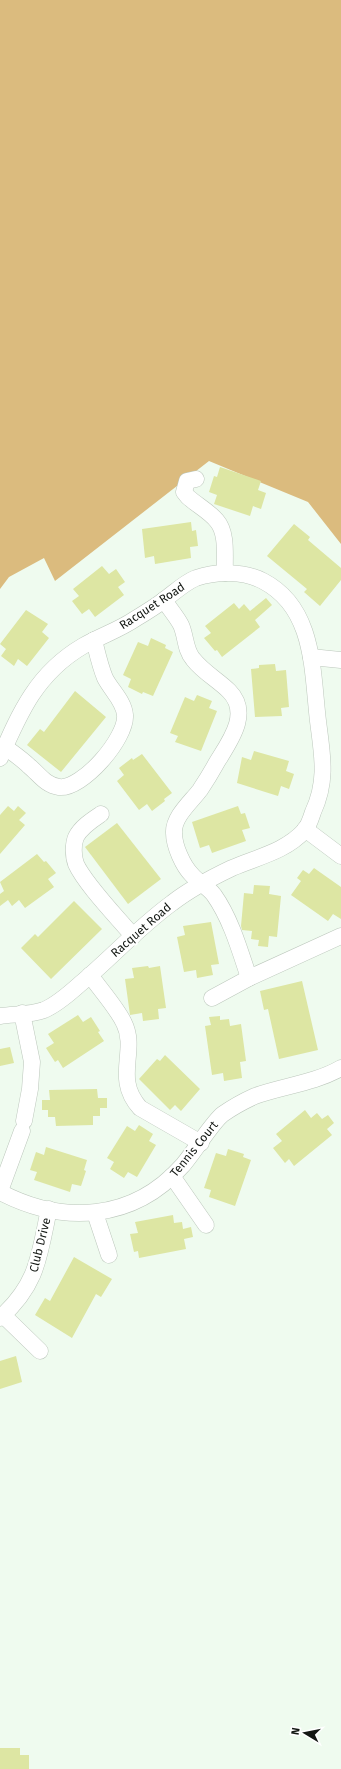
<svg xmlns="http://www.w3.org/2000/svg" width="341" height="1769" font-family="'Fira Sans',sans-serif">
	<rect width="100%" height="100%" fill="#effbef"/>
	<!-- forest -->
	<polygon fill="#dbbb7e" points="0,0 341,0 341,544 308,502 209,461 55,581 44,558 9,577 0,589"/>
	<!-- building -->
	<g fill="#dde6a3">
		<polygon points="220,467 261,481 258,490 266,493 261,509 253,506 250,516 214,504 217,495 209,492 214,476 217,477"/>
		<polygon points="191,522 192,531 196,530 198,546 190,547 191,558 155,564 154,556 145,558 142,529"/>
		<polygon points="294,524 310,537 308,540 341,568 341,580 320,606 304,592 307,589 267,556"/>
		<polygon points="102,566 109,574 116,569 125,582 118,587 124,595 95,617 89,609 82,614 72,601 79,596 73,589"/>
		<polygon points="266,598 272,605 255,620 260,627 222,657 217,650 215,651 204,638 211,633 205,626 234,603 239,609 244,604 250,611"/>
		<polygon points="26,610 48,624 42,632 49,638 27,666 18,659 14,666 1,656 6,649 0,644"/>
		<polygon points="151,638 166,645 165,648 173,652 153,696 143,692 142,694 128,687 131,679 123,675 138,642 148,646"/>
		<polygon points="275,664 276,671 286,670 289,707 281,708 282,716 255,717 251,669 259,668 259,665"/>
		<polygon points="75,691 106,717 61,772 27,745 40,729 44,732"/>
		<polygon points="197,695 212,701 209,708 217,711 201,751 175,742 178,736 170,733 185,697 194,701"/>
		<polygon points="254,751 289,761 286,771 294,774 289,789 281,786 278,796 237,783 242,757 251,760"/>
		<polygon points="142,754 172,793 164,799 165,801 152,811 147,804 139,810 117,781 124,775 119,768 132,758 133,760"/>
		<polygon points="8,806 14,811 18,806 26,813 19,820 25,825 0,854 0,815"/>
		<polygon points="238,806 241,814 245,813 250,828 242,830 246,841 212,853 209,845 200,848 192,822"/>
		<polygon points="117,823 161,879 128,904 85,847"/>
		<polygon points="37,854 44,862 46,861 56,873 48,879 54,887 25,908 19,900 12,906 8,900 0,906 0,894 4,891 0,882"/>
		<polygon points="314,868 341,887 341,919 333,914 328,921 291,895 301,881 297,878 303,870 309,874"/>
		<polygon points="254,885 270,886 269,894 281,896 277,937 269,936 268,947 258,946 259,940 251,939 252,931 242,930 241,926 244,893 253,894"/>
		<polygon points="74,901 102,929 51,979 21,948 35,934 38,937"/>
		<polygon points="211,922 219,964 211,965 213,975 197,978 196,970 184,972 177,937 185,935 183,926"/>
		<polygon points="148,966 149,968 160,966 166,1008 158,1009 159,1019 143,1021 142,1013 130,1015 125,979 134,978 132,968"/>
		<polygon points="302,981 318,1050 279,1059 268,1009 264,1010 260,991"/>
		<polygon points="78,1015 83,1022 91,1017 100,1031 98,1032 104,1041 63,1068 58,1060 55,1062 46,1048 54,1043 48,1034"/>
		<polygon points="220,1016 220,1020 229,1019 230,1026 241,1024 246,1061 240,1062 242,1078 224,1081 223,1073 212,1075 205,1026 211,1025 209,1017"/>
		<polygon points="10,1047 14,1063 0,1066 0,1049"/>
		<polygon points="165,1055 200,1089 181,1111 175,1105 170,1110 139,1079 157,1059 160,1061"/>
		<polygon points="97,1089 98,1098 107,1098 107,1108 100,1108 100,1116 93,1116 93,1125 56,1126 55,1117 48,1117 48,1110 42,1110 42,1100 50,1100 49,1090"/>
		<polygon points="305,1110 311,1118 317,1113 322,1119 328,1115 334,1123 327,1129 332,1135 294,1166 289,1159 285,1163 273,1148 282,1141 276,1134"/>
		<polygon points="139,1125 153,1134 149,1141 156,1145 137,1177 128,1172 124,1178 110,1169 114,1162 107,1158 127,1126 135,1131"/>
		<polygon points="46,1147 87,1160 84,1170 86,1171 81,1186 72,1184 70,1192 34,1180 37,1172 30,1170 36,1152 44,1155"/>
		<polygon points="228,1149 244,1154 243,1157 251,1160 235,1206 209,1197 211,1190 204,1188 216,1153 226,1156"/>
		<polygon points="173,1215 174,1223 182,1222 183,1229 191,1227 193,1237 184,1239 186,1249 139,1258 138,1251 134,1252 130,1234 138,1233 135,1222"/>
		<polygon points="74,1257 112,1279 101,1297 96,1294 72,1338 35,1315 45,1298 50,1301"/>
		<polygon points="16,1356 22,1382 0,1389 0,1361"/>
		<polygon points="0,1748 20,1748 20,1755 29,1755 29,1769 0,1769"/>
	</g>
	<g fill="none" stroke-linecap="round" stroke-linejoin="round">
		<defs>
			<g id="minor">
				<path d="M 196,479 L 187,481 L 184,492 L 188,497 C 197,505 210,512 217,521 C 228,534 224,558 225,573"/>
				<path d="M 164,600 C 169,608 177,617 181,625 C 186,636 185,650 193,659 C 203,672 218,680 229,691 C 251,713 230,741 217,762 C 212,771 206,781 200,790 C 191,802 173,817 174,833 C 174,846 183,866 192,875 C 198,882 208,887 214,895 C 231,919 240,951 249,978"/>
				<polyline points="311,657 341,660"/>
				<path d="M 5,747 C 13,753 22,759 29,766 C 39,774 45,785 59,787 C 82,790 127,738 125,715 C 124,701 111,690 105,678 C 100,666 97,652 94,640"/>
				<path d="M 0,758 C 20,712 37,673 83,646 C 100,636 119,630 135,619 C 145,613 155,607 164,600 C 175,592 184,583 196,578 C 218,571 243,571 263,581 C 315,608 312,671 318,721 C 322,754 328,780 313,812 C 311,818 309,825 305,830 C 285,852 257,857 232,868 C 211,878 190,889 172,903 C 139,927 111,958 80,984 C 70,993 56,1005 44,1010 C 31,1015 13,1014 0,1016"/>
				<path d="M 101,814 C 92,820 81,827 76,837 C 73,844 73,856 76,864 C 85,884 118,918 133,936"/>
				<polyline points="305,829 341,856"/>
				<path d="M 90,975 C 100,989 117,1008 124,1023 C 138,1051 113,1078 140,1108 L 201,1143"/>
				<polyline points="212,998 249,978 341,936"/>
				<polyline points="22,1013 32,1062 30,1089 24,1121"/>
				<polyline points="172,1176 206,1225"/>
				<polyline points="0,1191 22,1131"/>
				<path d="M 0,1192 C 63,1225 133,1221 182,1166 C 193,1154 213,1121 223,1114 C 233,1107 244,1101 255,1096 C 283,1086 315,1083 341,1068"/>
				<polyline points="95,1213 109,1255"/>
				<polyline points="3,1315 40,1351"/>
				<path d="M 0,1318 C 38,1284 39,1256 49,1209"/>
			</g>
		</defs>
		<!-- minor casing -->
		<use href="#minor" stroke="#bcc7bc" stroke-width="17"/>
		<!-- minor -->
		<use href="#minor" stroke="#fff" stroke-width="16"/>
	</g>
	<g text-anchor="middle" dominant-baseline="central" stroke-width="4" stroke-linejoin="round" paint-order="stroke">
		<!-- street labels -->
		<g font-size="12" fill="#131713" stroke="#fff">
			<text transform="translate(152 606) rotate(-33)">Racquet Road</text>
			<text transform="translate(141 930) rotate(-41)">Racquet Road</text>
			<text transform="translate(194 1149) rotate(-51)">Tennis Court</text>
			<text transform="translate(40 1245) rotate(-76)">Club Drive</text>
		</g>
	</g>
	<!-- north arrow -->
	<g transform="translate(305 1733) rotate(280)" stroke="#ffffff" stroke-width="3" paint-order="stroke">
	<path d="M0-3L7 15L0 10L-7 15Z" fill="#131713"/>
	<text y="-6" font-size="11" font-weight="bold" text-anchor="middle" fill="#131713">N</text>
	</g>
</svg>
